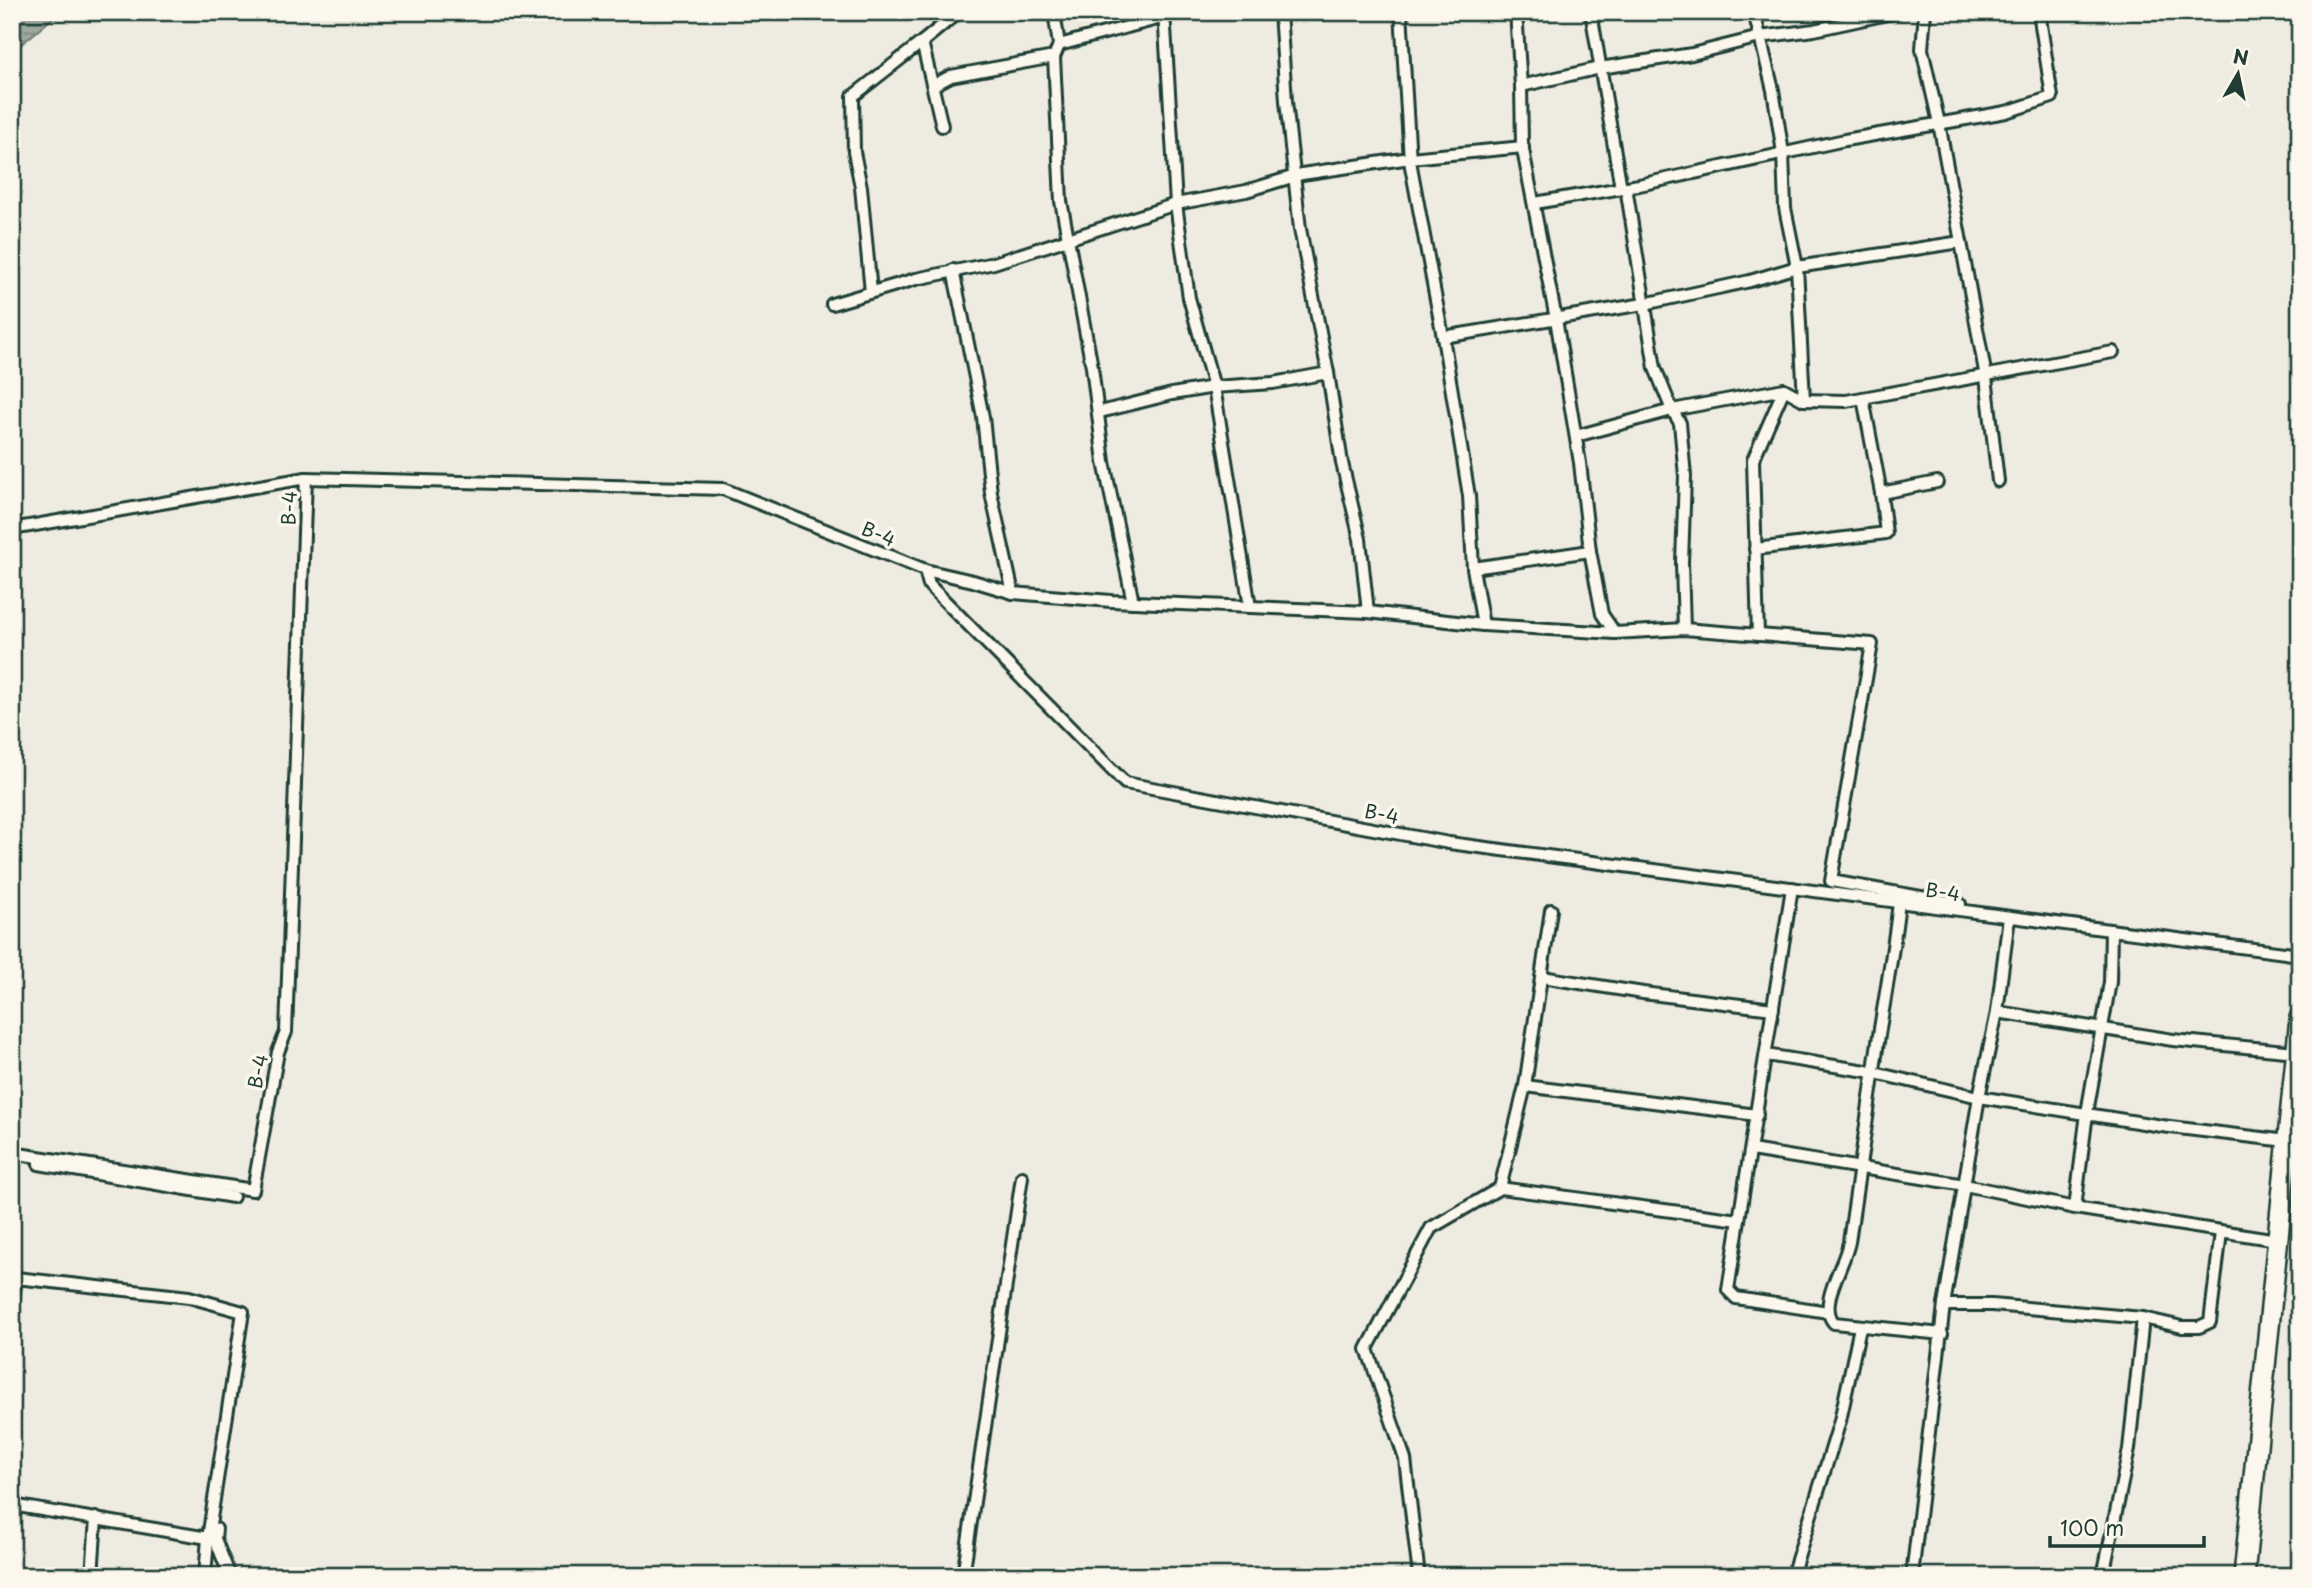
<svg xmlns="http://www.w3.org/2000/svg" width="2312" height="1588" font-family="'Playpen Sans',sans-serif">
	<defs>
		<pattern id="water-rules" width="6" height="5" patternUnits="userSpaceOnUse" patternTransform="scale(1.75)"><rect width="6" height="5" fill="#9fa89f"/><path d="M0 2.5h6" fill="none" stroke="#818a82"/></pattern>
	</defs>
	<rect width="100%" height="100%" fill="#eeece1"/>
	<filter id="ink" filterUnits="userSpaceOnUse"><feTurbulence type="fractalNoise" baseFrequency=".0143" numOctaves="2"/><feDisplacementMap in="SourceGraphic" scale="14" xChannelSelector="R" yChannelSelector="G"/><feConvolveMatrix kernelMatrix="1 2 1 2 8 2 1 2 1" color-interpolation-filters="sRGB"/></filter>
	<g filter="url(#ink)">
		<!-- water -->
		<polygon fill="url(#water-rules)" stroke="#6c7d74" stroke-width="2" points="12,12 60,12 12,52"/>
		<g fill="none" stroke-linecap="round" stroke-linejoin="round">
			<defs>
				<g id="street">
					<polyline points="1054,12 1059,45 1054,57 1061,201 1092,367 1104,462 1133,602"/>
					<polyline points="1164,12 1176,204 1189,298 1214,387 1250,607"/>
					<polyline points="1280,12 1286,101 1300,229 1328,373 1342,463 1360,539 1368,612"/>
					<polyline points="1401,12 1410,161 1443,337 1469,496 1473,568 1483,625"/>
					<polyline points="1516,12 1521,86 1522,145 1556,319 1580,463 1590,551 1602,614 1615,633"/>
					<polyline points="1591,12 1621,188"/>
					<polyline points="1754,12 1773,90 1783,153 1785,208 1797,267 1804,400"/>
					<polyline points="1925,12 1922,49 1939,123 1986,377 1998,481"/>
					<polyline points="1059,45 1165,17"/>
					<polyline points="934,85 951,76 1054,57"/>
					<polyline points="1521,86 1600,68 1692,54 1760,37 1814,30 1897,12"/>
					<polyline points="942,126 922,42 955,15 954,12"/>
					<polyline points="1626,187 1655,368 1672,410 1680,423 1685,476 1682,563 1684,629"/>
					<polyline points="1535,203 1639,185 1845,140 2006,112 2052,97 2039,12"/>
					<polyline points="953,270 983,417 991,493 1013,593"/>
					<polyline points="871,292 861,187 854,152 853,96 922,42"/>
					<polyline points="832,304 916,279 994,263 1176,204 1246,191 1302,174 1410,158 1523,147"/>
					<polyline points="1443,337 1644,304 1750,281 1797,267 1961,242"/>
					<polyline points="1100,412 1172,394 1214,387 1273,383 1328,373"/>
					<polyline points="1576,436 1672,410 1784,389 1804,400 1846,401 2113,352"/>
					<polyline points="1881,493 1937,482"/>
					<polyline points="12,529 306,478"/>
					<polyline points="1755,549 1886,533 1881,493 1863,398"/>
					<polyline points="1473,568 1590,551"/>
					<polyline points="925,570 973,581 1013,593 1111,601 1368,612 1483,625 1615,633 1684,629 1872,644 1831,881 1960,904"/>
					<polyline points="1758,635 1753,460 1784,389"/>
					<path d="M 1899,902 C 1894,947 1886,991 1879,1035 C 1869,1104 1859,1173 1849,1242 C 1845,1265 1817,1304 1834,1323 L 1942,1334"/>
					<polyline points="1542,977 1643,993 1773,1009"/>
					<polyline points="1997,1012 2173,1040 2296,1052"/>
					<polyline points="1766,1055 1866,1071 1979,1097 2162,1126 2287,1141"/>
					<polyline points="1525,1086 1757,1115"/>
					<polyline points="1751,1150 1965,1185 2075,1208 2277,1240"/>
					<polyline points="12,1153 253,1190 278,1052 286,1032 306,478 723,489 925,570 929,585 1125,783 1449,843 2300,955"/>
					<polyline points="39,1164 233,1197"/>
					<polyline points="1500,1188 1525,1086 1551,910"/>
					<polyline points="2075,1208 2087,1113 2110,982 2111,930"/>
					<polyline points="1739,1220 1728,1290 1736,1298 1828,1312"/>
					<polyline points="12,1277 16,1278 12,1306"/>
					<polyline points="16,1278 189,1297 243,1312 208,1538 205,1576"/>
					<polyline points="1944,1305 1992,1305 2143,1318 2182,1327 2199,1327 2210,1322 2221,1232"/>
					<polyline points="12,1505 208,1538"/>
					<polyline points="216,1529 215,1539 230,1576"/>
					<polyline points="92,1576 96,1518"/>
					<polyline points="963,1576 1022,1177"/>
					<polyline points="1419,1576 1405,1459 1367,1349 1431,1228 1500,1188 1739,1220 1792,888"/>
					<polyline points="1792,1576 1840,1421 1860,1327"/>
					<polyline points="1912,1576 1944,1305 1979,1097 1997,1012 2009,917"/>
					<polyline points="2103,1576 2129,1449 2143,1318"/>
				</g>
				<polyline id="highway" points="2244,1576 2300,1018"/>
			</defs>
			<!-- street casing -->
			<use href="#street" stroke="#1f3d34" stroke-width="16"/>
			<!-- highway casing -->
			<use href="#highway" stroke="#1f3d34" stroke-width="24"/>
			<!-- street -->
			<use href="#street" stroke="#fbf7ec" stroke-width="10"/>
			<!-- highway -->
			<use href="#highway" stroke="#fbf7ec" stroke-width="19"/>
		</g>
	</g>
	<g text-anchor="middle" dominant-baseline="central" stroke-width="7" stroke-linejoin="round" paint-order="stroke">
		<!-- street labels -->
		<g font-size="19" fill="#1f3d34" stroke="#fbf7ec">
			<text transform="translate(288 508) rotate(-88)">B-4</text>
			<text transform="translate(879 533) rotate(22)">B-4</text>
			<text transform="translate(1382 813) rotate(11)">B-4</text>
			<text transform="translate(1943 891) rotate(8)">B-4</text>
			<text transform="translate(257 1071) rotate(-79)">B-4</text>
		</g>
	</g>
	<!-- margin -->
	<rect width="2312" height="1588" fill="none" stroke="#fbf7ec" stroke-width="42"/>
	<rect x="21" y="21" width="2270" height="1546" fill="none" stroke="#1f3d34" stroke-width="2.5" filter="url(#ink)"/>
	<!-- north arrow -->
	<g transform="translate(2238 74) rotate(9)" stroke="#fbf7ec" stroke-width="5" paint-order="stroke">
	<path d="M0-5L12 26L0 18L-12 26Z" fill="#1f3d34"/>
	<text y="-10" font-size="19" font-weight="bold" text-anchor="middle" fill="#1f3d34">N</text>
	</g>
	<!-- scale -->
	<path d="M2050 1536v10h154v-10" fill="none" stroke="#1f3d34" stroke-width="3.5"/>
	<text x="2060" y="1536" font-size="21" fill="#1f3d34" stroke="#fbf7ec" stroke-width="5" paint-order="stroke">100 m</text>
</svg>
